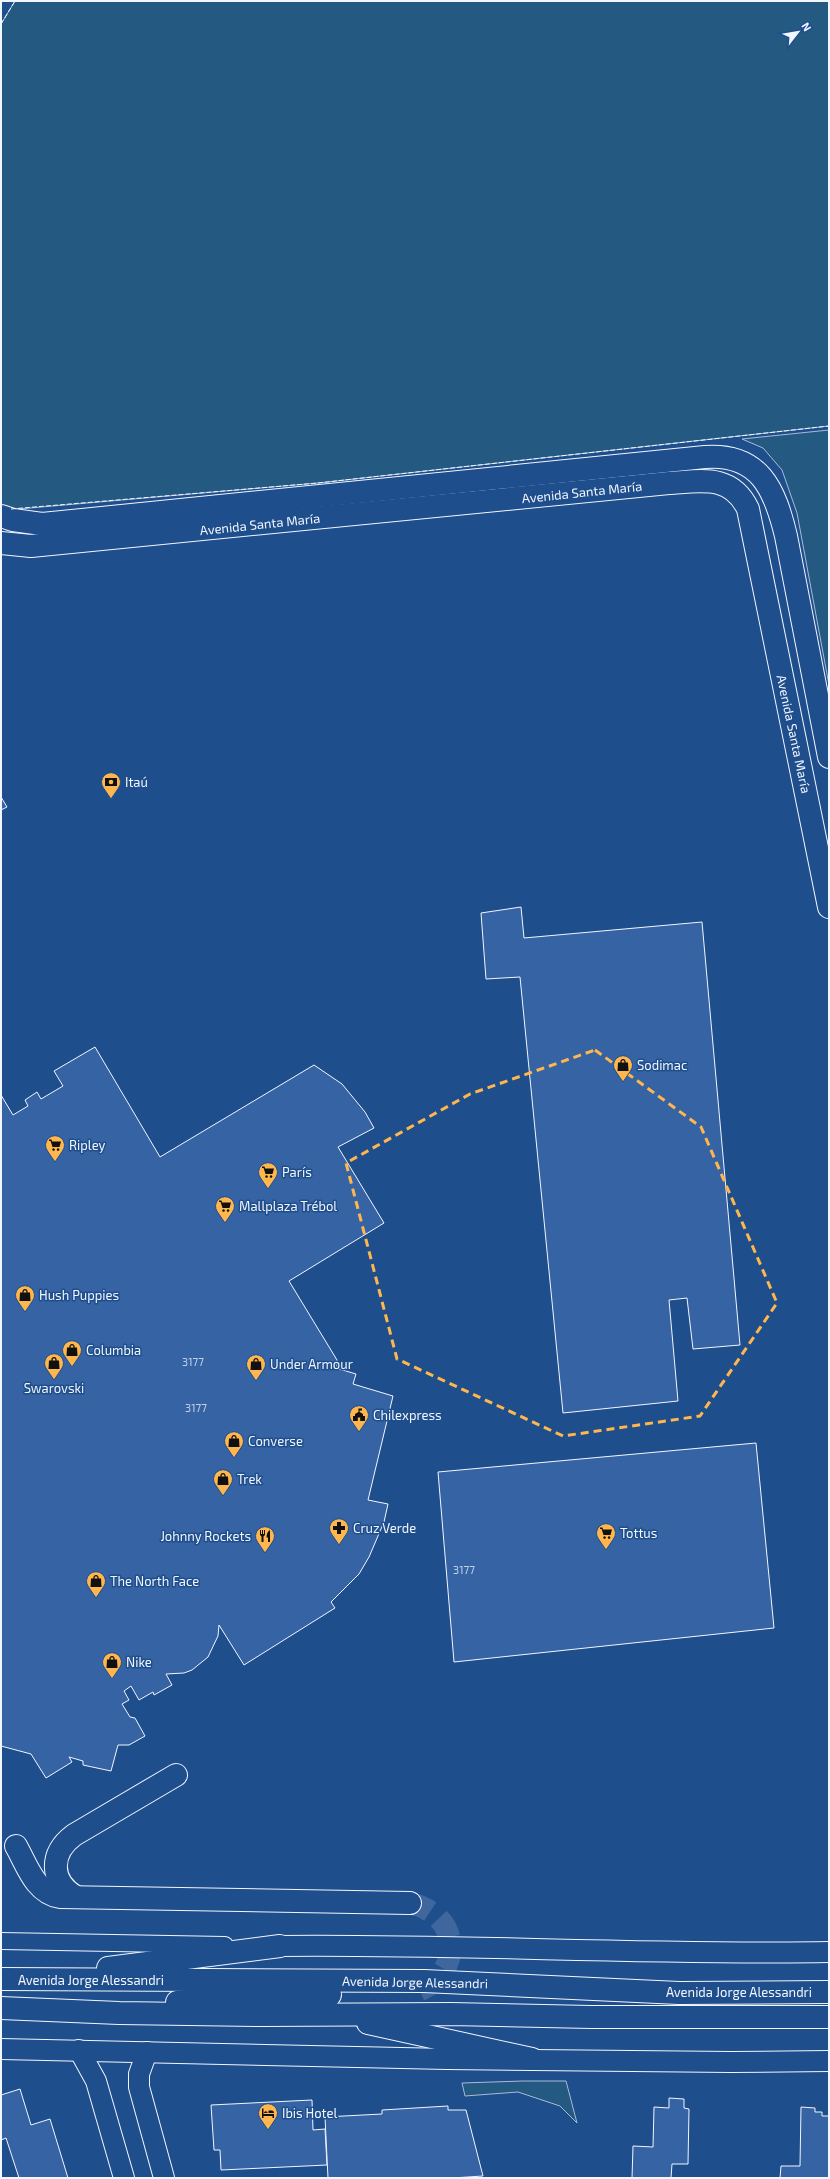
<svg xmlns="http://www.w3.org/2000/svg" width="830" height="2179" font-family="'Exo 2',sans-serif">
	<rect width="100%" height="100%" fill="#1f4e8c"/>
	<!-- green -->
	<g fill="#245a82" stroke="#a8bbd7">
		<polygon points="15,1 829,1 829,426 318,483 7,510 1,505 1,24"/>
		<polygon points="829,430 829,685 797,513 782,470 763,448 742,439"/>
		<polygon points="523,2081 566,2081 577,2123 560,2106 518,2092 465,2096 462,2083"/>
	</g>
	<!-- building -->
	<g fill="#3563a3" stroke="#f2f6ff">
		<polygon points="1,797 7,807 1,810"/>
		<polygon points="521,907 524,938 702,922 740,1345 693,1349 687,1298 669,1300 678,1401 563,1413 520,977 486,979 481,913"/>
		<polygon points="95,1047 160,1157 314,1065 342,1084 365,1112 374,1128 338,1147 384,1223 289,1281 337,1360 336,1368 356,1374 353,1384 393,1396 368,1500 388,1504 384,1522 369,1557 359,1574 331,1602 335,1608 244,1665 219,1625 218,1636 208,1657 192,1670 184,1673 166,1674 172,1685 154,1695 153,1692 139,1700 131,1686 124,1691 129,1700 122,1704 130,1717 135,1718 145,1736 129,1745 118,1745 111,1771 83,1765 83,1761 69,1757 72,1762 46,1778 31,1754 1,1746 1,1095 13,1115 28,1106 25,1100 37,1092 41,1099 63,1086 54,1071"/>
		<polygon points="756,1443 774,1628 454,1662 438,1472"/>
		<polygon points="20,2089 31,2125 50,2119 68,2178 19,2178 6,2138 1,2140 1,2095"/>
		<polygon points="669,2098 684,2099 684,2108 689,2109 688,2164 672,2164 671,2178 632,2178 633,2146 653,2147 654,2107 669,2108"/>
		<polygon points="312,2100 313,2130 325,2129 327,2165 221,2170 220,2150 214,2150 211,2105"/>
		<polygon points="448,2106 448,2110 466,2110 483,2176 452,2178 328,2178 325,2117 382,2114 382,2110"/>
		<polygon points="801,2107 815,2108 815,2112 822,2112 822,2116 829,2116 829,2178 780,2178 781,2166 800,2166"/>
	</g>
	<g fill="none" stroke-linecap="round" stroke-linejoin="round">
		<!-- trunk-tunnel -->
		<path stroke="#3f679d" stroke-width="22" stroke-dasharray="22 11" stroke-linecap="butt" d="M 410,1903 C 465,1916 463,1979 410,1994"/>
		<defs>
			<polyline id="minor" points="1,1941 225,1945"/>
			<g id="tertiary">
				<path d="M 280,1946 C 463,1944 646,1955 829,1952"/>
				<polyline points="1,2049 447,2059 731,2062 829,2061"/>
				<polyline points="79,2050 96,2081 124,2178"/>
				<polyline points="147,2052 139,2074 139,2087 164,2178"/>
			</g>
			<g id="secondary">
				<path d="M 1,516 L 13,520 L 42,524 L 705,457 C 760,453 775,490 786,536 L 829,757"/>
				<path d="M 1,543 L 31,546 L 669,483 C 702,481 731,474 748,509 L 829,907"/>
			</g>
			<g id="trunk">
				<path d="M 16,1846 C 27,1865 35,1893 60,1897 L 410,1903"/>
				<path d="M 76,1897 C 49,1881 50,1853 74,1835 L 176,1775"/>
				<polyline points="108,1968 280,1946"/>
				<polyline points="1,1979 424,1981 679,1993 829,1992"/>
				<polyline points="177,2002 227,1997 330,1995"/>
				<polyline points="1,2008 119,2013 262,2015 451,2014 591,2017 829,2017"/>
				<polyline points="368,2023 532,2059"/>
			</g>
		</defs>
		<!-- minor casing -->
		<use href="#minor" stroke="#f2f6ff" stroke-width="18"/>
		<!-- tertiary casing -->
		<use href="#tertiary" stroke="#f2f6ff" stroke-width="22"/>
		<!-- secondary casing -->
		<use href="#secondary" stroke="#f2f6ff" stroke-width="24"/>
		<!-- trunk casing -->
		<use href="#trunk" stroke="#f2f6ff" stroke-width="24"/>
		<!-- minor -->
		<use href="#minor" stroke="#1f4e8c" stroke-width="16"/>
		<!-- tertiary -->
		<use href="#tertiary" stroke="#1f4e8c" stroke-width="20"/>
		<!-- secondary -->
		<use href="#secondary" stroke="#1f4e8c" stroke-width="22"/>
		<!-- trunk -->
		<use href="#trunk" stroke="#1f4e8c" stroke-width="22"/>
		<!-- fence -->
		<g stroke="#f2f6ff" stroke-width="1" stroke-dasharray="5 2" stroke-linecap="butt">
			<polyline points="1,24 15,1"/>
			<polyline points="11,509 318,483 829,426"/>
		</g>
	</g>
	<!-- marked area -->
	<path fill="none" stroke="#ffb74d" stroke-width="3" stroke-dasharray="8 5" stroke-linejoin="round" d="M 595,1050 L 701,1127 L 777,1303 L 700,1416 L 563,1436 L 397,1359 L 346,1163 L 470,1094 Z"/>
	<!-- icons -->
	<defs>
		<symbol id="bank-pin" viewBox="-11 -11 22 30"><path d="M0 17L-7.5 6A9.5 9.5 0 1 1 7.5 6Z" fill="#ffb74d" stroke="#1f4e8c"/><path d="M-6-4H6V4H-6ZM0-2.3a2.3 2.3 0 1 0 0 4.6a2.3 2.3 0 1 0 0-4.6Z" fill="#111"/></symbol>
		<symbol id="shop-pin" viewBox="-11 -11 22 30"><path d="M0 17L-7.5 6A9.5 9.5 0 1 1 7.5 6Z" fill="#ffb74d" stroke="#1f4e8c"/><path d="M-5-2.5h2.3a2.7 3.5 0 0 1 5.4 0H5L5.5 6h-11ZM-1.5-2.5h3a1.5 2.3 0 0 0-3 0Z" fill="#111"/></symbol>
		<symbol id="supermarket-pin" viewBox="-11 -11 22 30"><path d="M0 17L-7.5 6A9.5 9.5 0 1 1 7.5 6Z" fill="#ffb74d" stroke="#1f4e8c"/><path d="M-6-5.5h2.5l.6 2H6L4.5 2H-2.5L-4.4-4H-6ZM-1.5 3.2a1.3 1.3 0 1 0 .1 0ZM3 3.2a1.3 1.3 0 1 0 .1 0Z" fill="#111"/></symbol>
		<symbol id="civic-pin" viewBox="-11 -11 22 30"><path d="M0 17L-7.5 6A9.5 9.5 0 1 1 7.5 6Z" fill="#ffb74d" stroke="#1f4e8c"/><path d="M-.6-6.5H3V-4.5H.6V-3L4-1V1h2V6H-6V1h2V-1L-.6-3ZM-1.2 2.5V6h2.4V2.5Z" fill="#111"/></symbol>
		<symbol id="pharmacy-pin" viewBox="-11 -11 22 30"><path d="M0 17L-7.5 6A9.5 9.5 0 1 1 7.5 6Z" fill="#ffb74d" stroke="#1f4e8c"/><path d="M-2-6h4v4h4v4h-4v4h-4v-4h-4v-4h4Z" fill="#111"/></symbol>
		<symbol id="restaurant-pin" viewBox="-11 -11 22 30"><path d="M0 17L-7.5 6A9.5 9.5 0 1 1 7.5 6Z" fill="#ffb74d" stroke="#1f4e8c"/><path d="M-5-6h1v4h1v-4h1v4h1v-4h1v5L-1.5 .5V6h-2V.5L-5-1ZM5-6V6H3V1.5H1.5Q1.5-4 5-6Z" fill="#111"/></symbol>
		<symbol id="hotel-pin" viewBox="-11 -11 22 30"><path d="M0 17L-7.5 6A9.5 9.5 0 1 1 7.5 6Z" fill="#ffb74d" stroke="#1f4e8c"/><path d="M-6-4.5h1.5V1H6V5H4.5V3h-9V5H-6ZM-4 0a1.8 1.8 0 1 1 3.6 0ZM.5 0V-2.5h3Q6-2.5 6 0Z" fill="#111"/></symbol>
	</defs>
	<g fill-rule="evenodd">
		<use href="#bank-pin" x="100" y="771" width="22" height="30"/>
		<use href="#shop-pin" x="612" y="1054" width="22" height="30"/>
		<use href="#supermarket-pin" x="44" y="1134" width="22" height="30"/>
		<use href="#supermarket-pin" x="257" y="1161" width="22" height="30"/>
		<use href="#supermarket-pin" x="214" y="1195" width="22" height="30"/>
		<use href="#shop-pin" x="14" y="1284" width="22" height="30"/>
		<use href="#shop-pin" x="61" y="1339" width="22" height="30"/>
		<use href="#shop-pin" x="43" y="1352" width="22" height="30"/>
		<use href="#shop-pin" x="245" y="1353" width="22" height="30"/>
		<use href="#civic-pin" x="348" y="1404" width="22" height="30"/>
		<use href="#shop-pin" x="223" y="1430" width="22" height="30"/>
		<use href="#shop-pin" x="212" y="1468" width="22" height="30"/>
		<use href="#pharmacy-pin" x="328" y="1517" width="22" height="30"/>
		<use href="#supermarket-pin" x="595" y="1522" width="22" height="30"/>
		<use href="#restaurant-pin" x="254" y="1525" width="22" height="30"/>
		<use href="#shop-pin" x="85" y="1570" width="22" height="30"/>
		<use href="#shop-pin" x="101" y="1651" width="22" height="30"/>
		<use href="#hotel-pin" x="257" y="2102" width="22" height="30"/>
	</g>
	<g text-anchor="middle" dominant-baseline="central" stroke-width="3" stroke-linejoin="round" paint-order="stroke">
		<!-- number labels -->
		<g font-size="11" fill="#c3d1e8">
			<text x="193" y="1361">3177</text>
			<text x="196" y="1407">3177</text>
			<text x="464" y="1569">3177</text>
		</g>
		<!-- street labels -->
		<g font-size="13" fill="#f2f6ff" stroke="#1f4e8c">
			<text transform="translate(582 492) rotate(-6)">Avenida Santa María</text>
			<text transform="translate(260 524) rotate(-6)">Avenida Santa María</text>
			<text transform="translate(794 734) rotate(78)">Avenida Santa María</text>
			<text x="91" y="1980">Avenida Jorge Alessandri</text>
			<text transform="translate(415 1982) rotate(1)">Avenida Jorge Alessandri</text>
			<text x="739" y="1992">Avenida Jorge Alessandri</text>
		</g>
		<!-- poi labels -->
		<g font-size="13" fill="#f2f6ff" stroke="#1f4e8c" text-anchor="start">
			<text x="125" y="782">Itaú</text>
			<text x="637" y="1065">Sodimac</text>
			<text x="69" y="1145">Ripley</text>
			<text x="282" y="1172">París</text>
			<text x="239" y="1206">Mallplaza Trébol</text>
			<text x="39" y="1295">Hush Puppies</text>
			<text x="86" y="1350">Columbia</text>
			<text x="270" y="1364">Under Armour</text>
			<text x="54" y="1388" text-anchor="middle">Swarovski</text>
			<text x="373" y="1415">Chilexpress</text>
			<text x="248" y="1441">Converse</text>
			<text x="237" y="1479">Trek</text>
			<text x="353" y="1528">Cruz Verde</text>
			<text x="620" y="1533">Tottus</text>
			<text x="251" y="1536" text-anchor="end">Johnny Rockets</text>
			<text x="110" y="1581">The North Face</text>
			<text x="126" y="1662">Nike</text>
			<text x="282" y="2113">Ibis Hotel</text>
		</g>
	</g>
	<!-- border -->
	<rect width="830" height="2179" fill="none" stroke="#f2f6ff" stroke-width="4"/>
	<!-- north arrow -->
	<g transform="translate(798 32) rotate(59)" stroke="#1f4e8c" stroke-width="3" paint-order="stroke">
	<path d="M0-3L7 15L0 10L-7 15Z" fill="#f2f6ff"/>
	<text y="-6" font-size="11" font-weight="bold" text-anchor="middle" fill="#f2f6ff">N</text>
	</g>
</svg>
